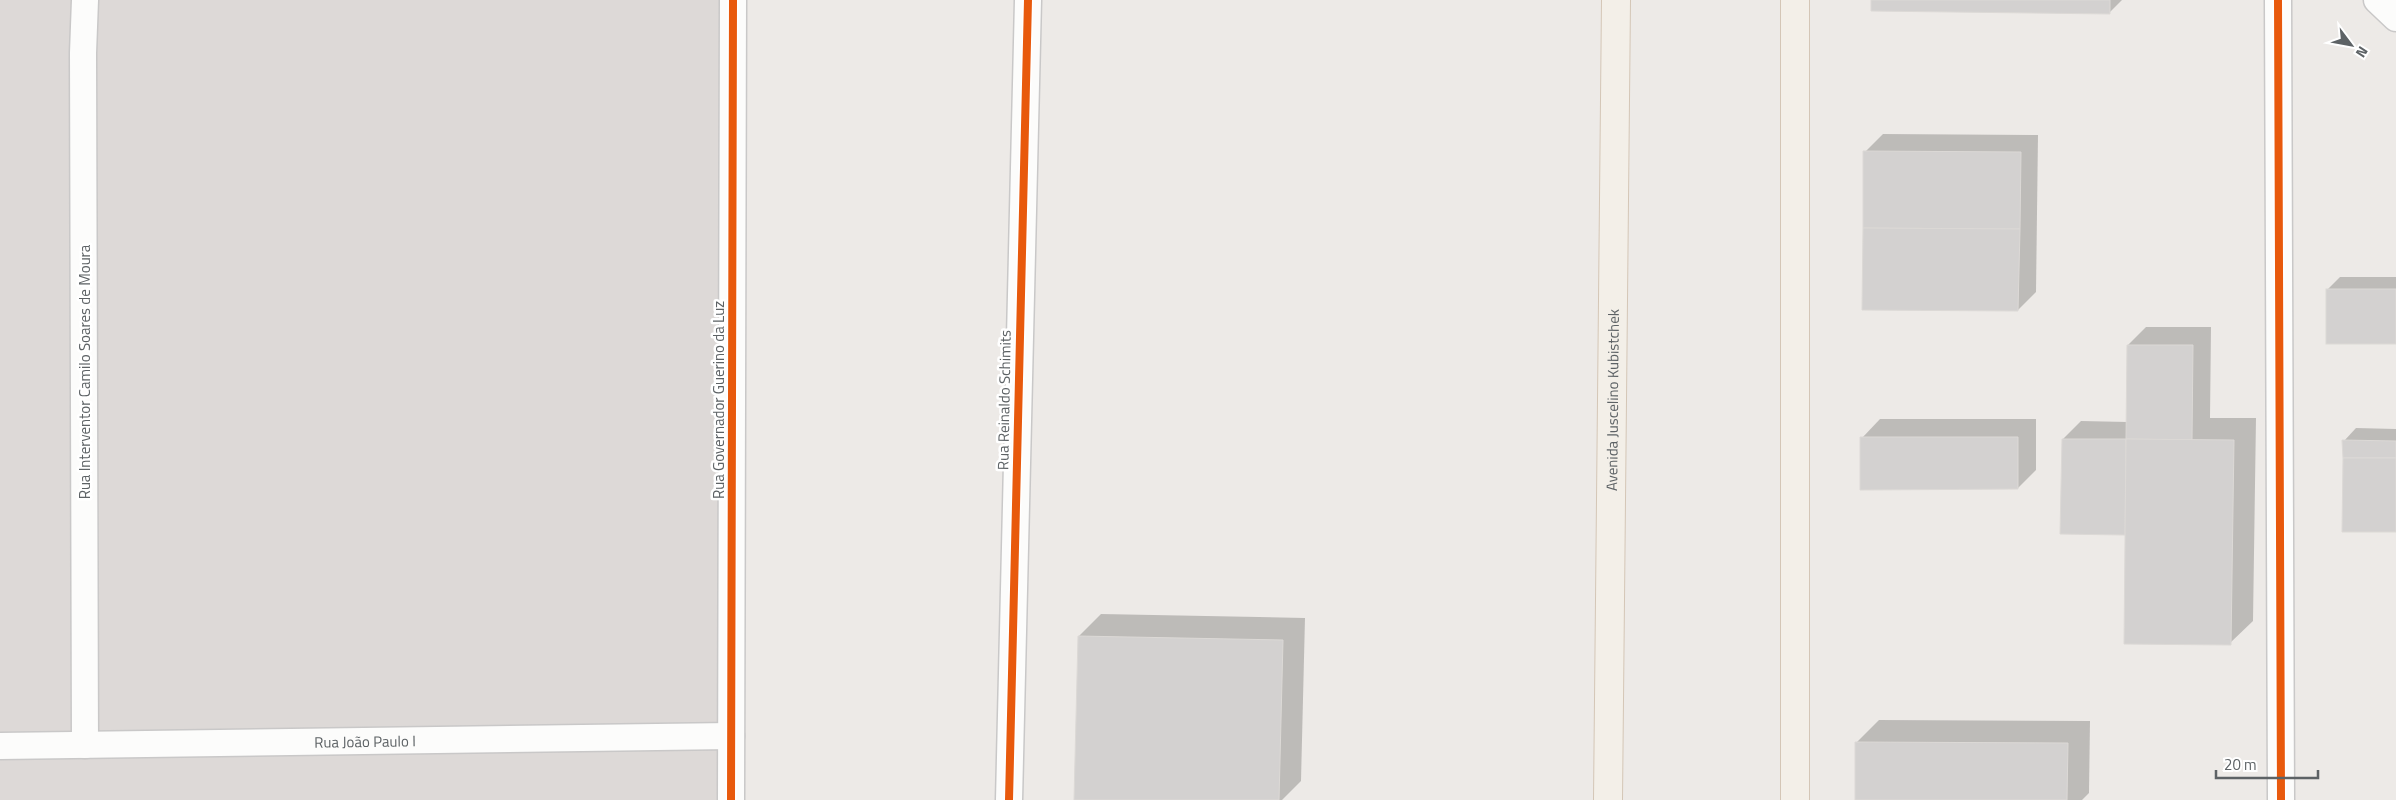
<svg xmlns="http://www.w3.org/2000/svg" width="2396" height="800" font-family="'Titillium Web',sans-serif">
	<rect width="100%" height="100%" fill="#edeae7"/>
	<!-- industrial -->
	<polygon fill="#ddd9d7" points="0,0 731,0 726,800 0,800"/>
	<!-- shadow -->
	<g fill="#0003">
		<polygon points="1873,0 2122,0 2109,13"/>
		<polygon points="1883,134 2038,135 2036,292 2018,310 1865,152"/>
		<polygon points="2340,277 2396,277 2396,343 2327,290"/>
		<polygon points="2146,327 2211,327 2210,418 2256,418 2253,621 2230,643 2127,531 2124,533 2063,439 2081,421 2128,422 2128,345"/>
		<polygon points="1880,419 2036,419 2036,470 2018,488 1862,438"/>
		<polygon points="2356,428 2396,429 2396,531 2344,441"/>
		<polygon points="1101,614 1305,618 1301,781 1282,800 1095,800 1079,636"/>
		<polygon points="1879,720 2090,721 2089,793 2082,800 1856,800 1856,743"/>
	</g>
	<!-- building -->
	<g fill="#d3d1d0" stroke="#dcd9d6">
		<polygon points="1871,0 2110,0 2110,14 1871,11"/>
		<polygon points="1863,151 2021,152 2020,229 1863,228"/>
		<polygon points="1863,228 2020,229 2018,311 1862,310"/>
		<rect x="2326" y="289" width="70" height="55"/>
		<polygon points="2127,345 2193,345 2192,440 2126,439"/>
		<polygon points="1860,437 2018,437 2018,489 1860,490"/>
		<polygon points="2062,439 2126,439 2125,535 2060,534"/>
		<polygon points="2126,439 2234,440 2231,645 2124,644"/>
		<polygon points="2342,440 2396,441 2396,458 2343,458"/>
		<polygon points="2343,458 2396,458 2396,532 2342,532"/>
		<polygon points="1078,636 1283,640 1279,800 1074,800"/>
		<polygon points="1855,742 2068,743 2067,800 1855,800"/>
	</g>
	<g fill="none" stroke-linecap="round" stroke-linejoin="round">
		<defs>
			<g id="minor">
				<polyline points="2278,0 2281,800"/>
				<polyline points="2377,0 2396,18"/>
				<polyline points="85,745 83,53 85,0"/>
				<path id="s1" d="M 0,746 L 731,736"/>
				<polyline points="731,800 733,0"/>
				<polyline points="1009,800 1028,0"/>
			</g>
			<g id="primary">
				<path id="s2" d="M 1608,800 L 1616,0"/>
				<polyline points="1795,800 1795,0"/>
			</g>
		</defs>
		<!-- minor casing -->
		<use href="#minor" stroke="#c9c8c8" stroke-width="29"/>
		<!-- primary casing -->
		<use href="#primary" stroke="#d4c6b6" stroke-width="30"/>
		<!-- minor -->
		<use href="#minor" stroke="#fcfcfb" stroke-width="26"/>
		<!-- primary -->
		<use href="#primary" stroke="#f3efe8" stroke-width="28"/>
		<defs>
			<g id="cycleway">
				<polyline points="2278,0 2281,800"/>
				<polyline points="731,800 733,0"/>
				<polyline points="1009,800 1028,0"/>
			</g>
		</defs>
		<!-- cycleway casing -->
		<use href="#cycleway" stroke="#fff" stroke-width="11"/>
		<!-- cycleway -->
		<use href="#cycleway" stroke="#e8590c" stroke-width="8"/>
	</g>
	<g text-anchor="middle" dominant-baseline="central" stroke-width="5" stroke-linejoin="round" paint-order="stroke">
		<!-- street labels -->
		<g font-size="15" fill="#5d6265" stroke="#fff">
			<text transform="translate(84 372) rotate(-90)">Rua Interventor Camilo Soares de Moura</text>
			<text transform="translate(718 400) rotate(-90)">Rua Governador Guerino da Luz</text>
			<text transform="translate(1004 400) rotate(-89)">Rua Reinaldo Schimits</text>
			<text stroke="none"><textPath href="#s2" startOffset="400">Avenida Juscelino Kubistchek</textPath></text>
			<text stroke="none"><textPath href="#s1" startOffset="365">Rua João Paulo I</textPath></text>
		</g>
	</g>
	<!-- north arrow -->
	<g transform="translate(2351 45) rotate(122)" stroke="#ffffff" stroke-width="4" paint-order="stroke">
	<path d="M0-4L9 19L0 12L-9 19Z" fill="#5d6265"/>
	<text y="-8" font-size="14" font-weight="bold" text-anchor="middle" fill="#5d6265">N</text>
	</g>
	<!-- scale -->
	<path d="M2216 770v8h102v-8" fill="none" stroke="#5d6265" stroke-width="2.5"/>
	<text x="2224" y="770" font-size="15" fill="#5d6265" stroke="#ffffff" stroke-width="4" paint-order="stroke">20 m</text>
</svg>
